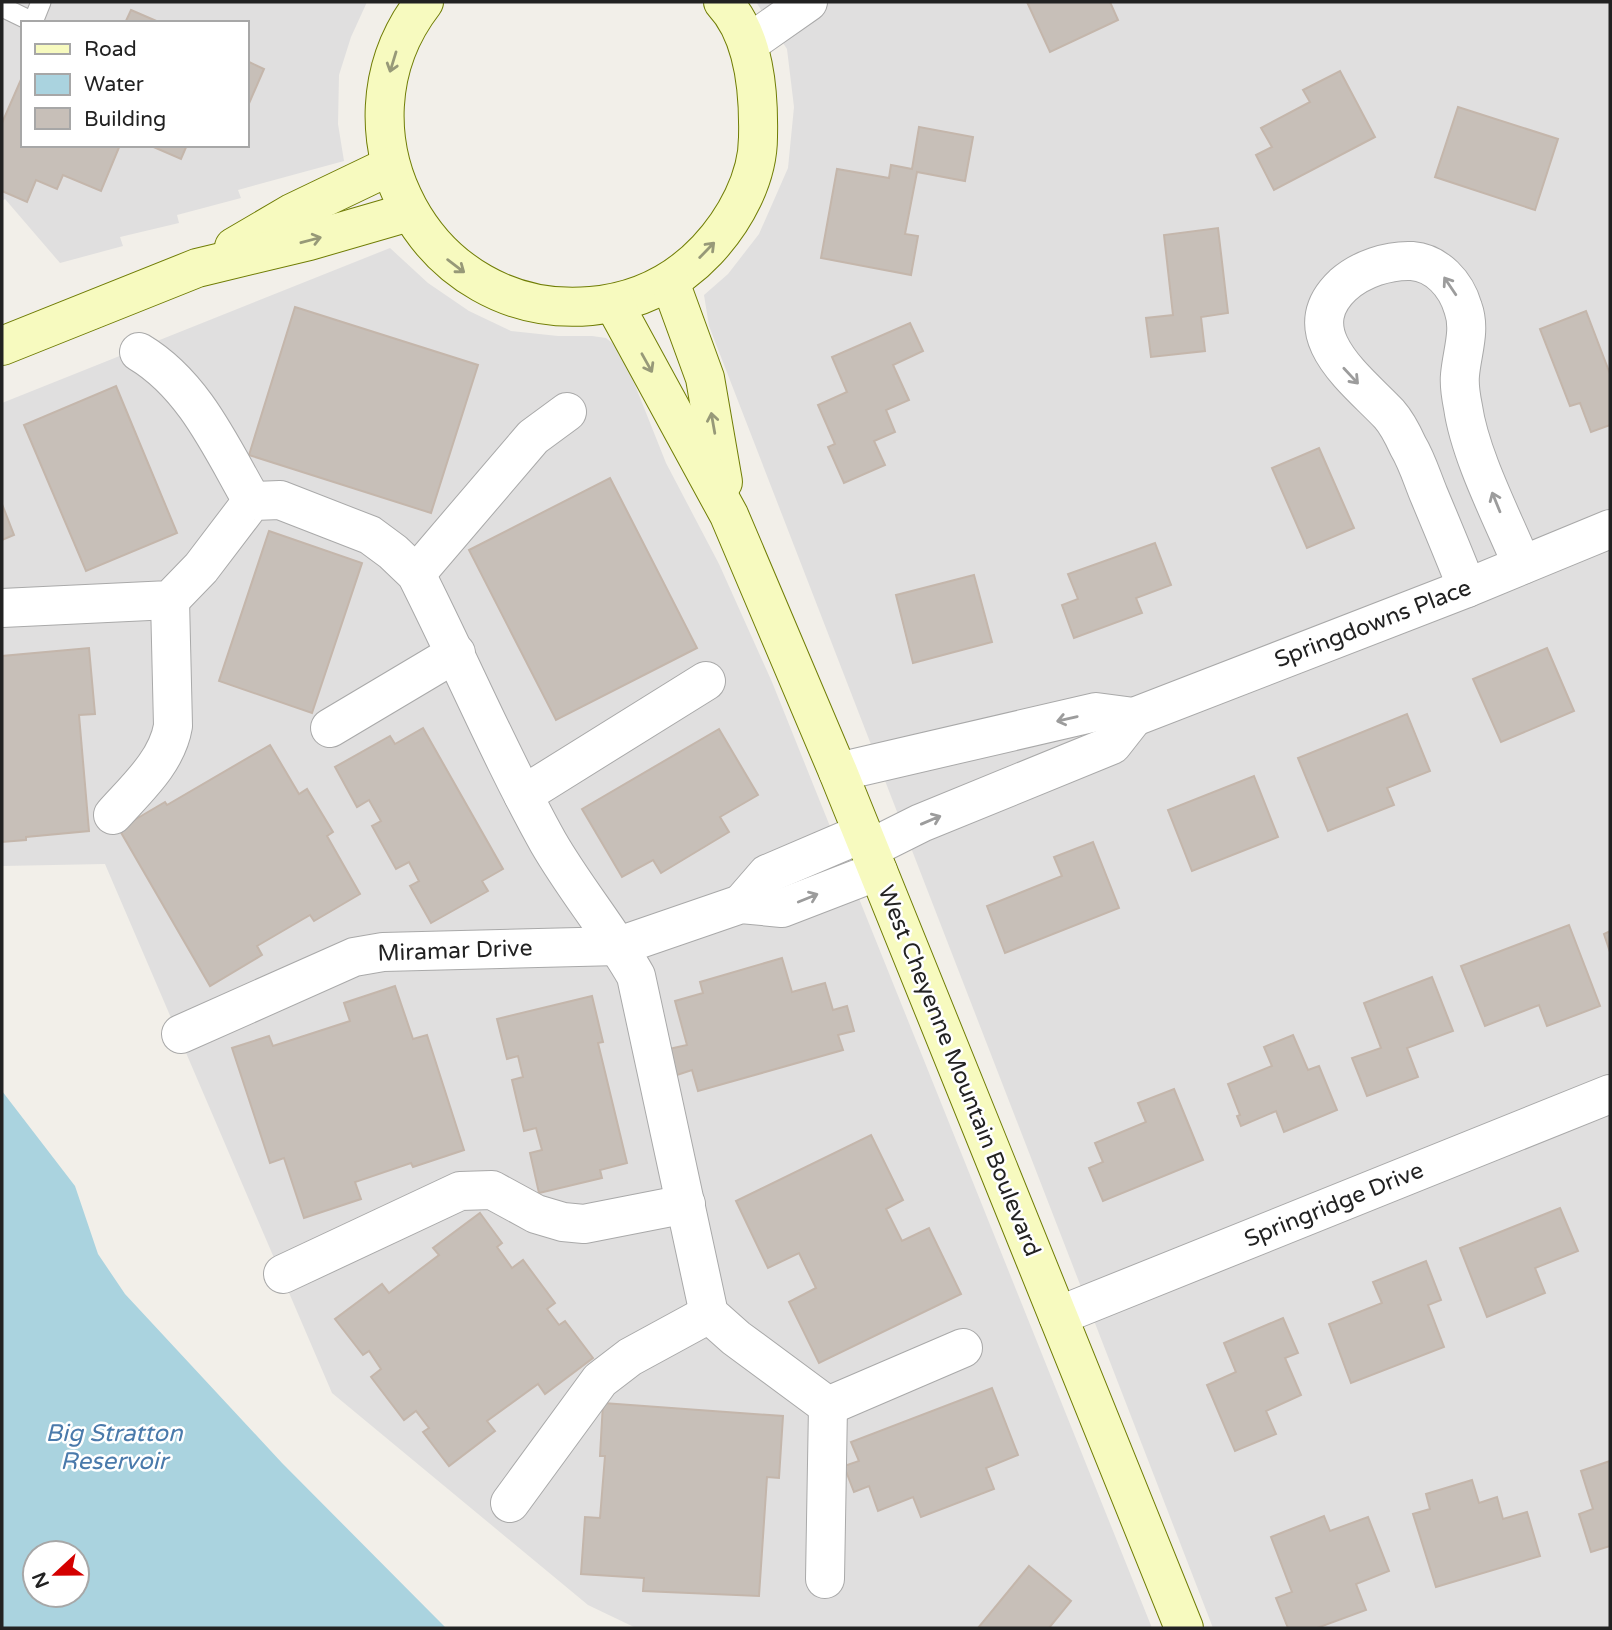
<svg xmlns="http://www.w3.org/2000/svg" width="1612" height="1630" font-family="'Varela Round',sans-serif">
	<rect width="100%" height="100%" fill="#f2efe9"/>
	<!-- residential -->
	<g fill="#e0dfdf" fill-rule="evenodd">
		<path d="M 2,2 L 367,2 L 351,37 L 339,75 L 338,124 L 344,161 L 238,190 L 241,198 L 177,215 L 179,223 L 120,237 L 123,246 L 60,263 L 5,199 L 2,201 ZM 23,23 L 247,23 L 247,145 L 23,145 Z"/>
		<polygon points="756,2 1610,2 1610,1628 1213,1628 709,326 704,295 728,274 759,234 788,168 794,107 787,49"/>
		<polygon points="390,248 428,283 469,311 511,331 558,336 592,336 606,338 621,350 666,463 719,564 772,682 1152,1628 636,1628 588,1605 332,1393 105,864 2,866 2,403"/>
	</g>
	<!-- water -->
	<path fill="#aad3df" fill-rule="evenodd" d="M 2,1091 L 75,1186 L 98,1254 L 125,1294 L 282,1463 L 446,1628 L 2,1628 ZM 35,1553 L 77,1553 L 77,1595 L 35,1595 Z"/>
	<!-- building -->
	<g fill="#c7bfb8" stroke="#c4b6ab" stroke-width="2">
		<polygon points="1027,2 1110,2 1118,20 1050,52"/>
		<polygon points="131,10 161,23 125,23"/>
		<polygon points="247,61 264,69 247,108"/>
		<polygon points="1340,71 1375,137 1274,190 1256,155 1272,147 1261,128 1310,102 1303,90"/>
		<polygon points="23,75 23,145 120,145 101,191 63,175 57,189 36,180 27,202 2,191 2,123"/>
		<polygon points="1458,107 1558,139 1535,210 1435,177"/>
		<polygon points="919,127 973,137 965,181 917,172 905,234 918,236 911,275 821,258 837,169 889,178 891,165 912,169"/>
		<polygon points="149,145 187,145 181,159"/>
		<polygon points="1218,228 1228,313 1201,317 1205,351 1151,357 1146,318 1173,315 1164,235"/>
		<polygon points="295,307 478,365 431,513 249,455"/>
		<polygon points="1586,311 1610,374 1610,425 1591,432 1580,403 1570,406 1540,329"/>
		<polygon points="910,323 923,351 893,365 909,400 886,410 895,432 874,441 885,465 844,483 828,447 835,444 818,405 847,392 832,357"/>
		<polygon points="116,386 177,533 86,571 24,425"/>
		<polygon points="1319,448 1354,528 1307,548 1272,468"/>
		<polygon points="610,478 697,648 556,720 469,550"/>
		<polygon points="2,504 14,535 2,540"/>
		<polygon points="269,531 362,563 312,713 219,681"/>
		<polygon points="1155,543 1171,585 1136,598 1142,613 1074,638 1062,605 1078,599 1068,574"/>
		<polygon points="974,575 992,642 913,663 896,595"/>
		<polygon points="89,648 95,714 79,715 89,831 26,837 26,840 2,842 2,656"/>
		<polygon points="1547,648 1574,711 1501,742 1473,679"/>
		<polygon points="1407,714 1430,771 1387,788 1394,805 1328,831 1298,758"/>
		<polygon points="423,728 503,869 482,881 488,891 431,923 410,886 419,881 409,862 396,869 372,826 381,821 369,800 357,807 335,767 390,736 395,744"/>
		<polygon points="719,729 758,795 720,817 729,832 661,873 653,860 622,877 582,809"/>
		<polygon points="270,745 299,794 307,789 333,832 327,836 360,894 314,921 310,915 257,946 262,955 210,986 119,829 165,802 167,805"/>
		<polygon points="1254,776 1278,837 1192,871 1168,810"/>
		<polygon points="1093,842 1119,908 1005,953 987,906 1062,876 1054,857"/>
		<polygon points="1569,925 1600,1006 1547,1026 1539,1005 1485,1026 1461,966"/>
		<polygon points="1610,931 1610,952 1604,934"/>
		<polygon points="782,958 792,992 825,983 833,1010 847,1006 854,1031 838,1035 843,1050 698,1091 692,1070 677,1075 669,1049 687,1045 675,1001 703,993 700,982"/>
		<polygon points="1432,977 1453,1031 1407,1048 1418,1077 1367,1096 1352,1058 1381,1048 1364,1003"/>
		<polygon points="395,986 413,1039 427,1035 464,1150 413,1167 411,1163 355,1182 361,1199 304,1218 284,1158 270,1163 232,1048 269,1036 273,1046 350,1021 344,1003"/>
		<polygon points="592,996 603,1042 598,1043 627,1163 600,1170 602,1178 539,1193 530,1153 542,1150 536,1128 524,1131 512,1080 523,1077 518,1056 507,1059 497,1019"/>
		<polygon points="1293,1035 1308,1070 1319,1066 1337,1110 1284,1132 1276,1111 1241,1126 1237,1116 1240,1115 1228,1084 1272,1066 1264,1047"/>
		<polygon points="1174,1089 1203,1160 1103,1201 1089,1168 1103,1162 1095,1143 1146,1122 1138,1103"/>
		<polygon points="871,1135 903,1200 886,1209 902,1241 929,1228 961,1294 819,1363 789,1302 816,1288 799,1253 768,1268 736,1201"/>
		<polygon points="1560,1208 1578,1251 1535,1268 1545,1293 1487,1317 1460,1248"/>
		<polygon points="480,1213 502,1243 497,1247 512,1268 523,1260 555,1303 547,1309 559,1325 565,1321 593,1358 545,1394 538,1384 487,1421 495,1431 449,1466 423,1432 429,1428 416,1411 404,1420 371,1377 381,1369 369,1351 363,1355 335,1319 382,1284 389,1293 439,1255 433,1248"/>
		<polygon points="1426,1261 1441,1300 1428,1305 1444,1347 1351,1383 1329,1324 1382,1303 1373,1282"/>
		<polygon points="1283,1318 1298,1353 1285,1358 1301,1395 1266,1411 1276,1434 1235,1451 1207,1385 1236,1372 1224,1343"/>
		<polygon points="992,1388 1018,1455 986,1468 994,1489 921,1517 913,1497 878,1511 869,1486 854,1492 844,1466 859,1461 851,1442"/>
		<polygon points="603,1403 783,1416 779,1478 767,1477 759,1596 643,1591 644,1578 581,1574 585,1517 600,1518 605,1456 600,1456"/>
		<polygon points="1610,1461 1610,1546 1591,1552 1579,1514 1593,1509 1581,1471"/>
		<polygon points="1472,1480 1479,1503 1497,1497 1503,1519 1527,1512 1540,1556 1436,1587 1413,1514 1430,1509 1426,1494"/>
		<polygon points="1324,1516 1330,1531 1368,1517 1389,1571 1356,1584 1366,1610 1317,1628 1288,1628 1276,1598 1292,1592 1271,1537"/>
		<polygon points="1029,1566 1071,1601 1049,1628 978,1628"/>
	</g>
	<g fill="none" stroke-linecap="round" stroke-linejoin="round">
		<defs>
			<g id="lane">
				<polyline points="2,7 35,23"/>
				<polyline points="33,22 41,2"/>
			</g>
			<g id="street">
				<polyline points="748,44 808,2"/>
				<path d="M 139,352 C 194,385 221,447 252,501"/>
				<polyline points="416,574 533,437 567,412"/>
				<path d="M 1467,588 C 1455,557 1442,526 1429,495 C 1422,478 1417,461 1408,446 C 1403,435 1397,423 1389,414 C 1357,380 1292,333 1343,285 C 1361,269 1388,260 1412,261 C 1437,263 1456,284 1463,308 C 1471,330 1462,352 1460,375 C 1459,385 1461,397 1463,407 C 1470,456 1503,519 1522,565"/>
				<path d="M 2,608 L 170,600 L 201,568 L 252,501 L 280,500 L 370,535 L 393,552 L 416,574 C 461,663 500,756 548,842 C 575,889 610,930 636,976 L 709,1314 L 736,1338 L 828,1406 L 963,1348"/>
				<polyline points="330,728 456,653"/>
				<polyline points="838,772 1096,712 1134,717 1467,588 1610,529"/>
				<polyline points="523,795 706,681"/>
				<path d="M 113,815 C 136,789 167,762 173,726 L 170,600"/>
				<polyline points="869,849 921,823 1112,745 1134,717"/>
				<polyline points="741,904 767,874 863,833"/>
				<polyline points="181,1034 354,957 383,952 619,946 741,904 782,908 878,871"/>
				<polyline points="283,1274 460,1191 492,1190 536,1214 563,1222 584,1224 686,1204"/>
				<polyline points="1058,1316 1610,1094"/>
				<polyline points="510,1503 600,1380 630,1357 709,1314"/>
				<polyline points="825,1579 828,1406"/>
			</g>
			<g id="secondary">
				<path d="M 424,2 C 324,131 427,321 591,306 C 637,302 675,284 707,250 C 735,220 758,178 758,137 C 759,92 755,36 723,2"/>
				<polyline points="234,247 292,213 390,166"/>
				<polyline points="670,282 705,378 723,482"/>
				<polyline points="614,304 729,515 838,772 1184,1628"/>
				<polyline points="2,346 197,268 309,241 409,212"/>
			</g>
		</defs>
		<!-- lane casing -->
		<use href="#lane" stroke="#a9a9a9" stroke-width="21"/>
		<!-- street casing -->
		<use href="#street" stroke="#a9a9a9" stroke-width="40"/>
		<!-- secondary casing -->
		<use href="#secondary" stroke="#707d05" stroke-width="40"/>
		<!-- lane -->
		<use href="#lane" stroke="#fff" stroke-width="19"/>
		<!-- street -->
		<use href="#street" stroke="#fff" stroke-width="38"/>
		<!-- secondary -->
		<use href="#secondary" stroke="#f7fabf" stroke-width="38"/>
	</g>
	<!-- one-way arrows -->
	<defs><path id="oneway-shaft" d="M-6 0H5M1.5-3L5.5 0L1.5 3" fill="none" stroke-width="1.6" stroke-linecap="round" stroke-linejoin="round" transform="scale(1.75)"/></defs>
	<g stroke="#979978">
		<use href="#oneway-shaft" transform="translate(393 62) rotate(107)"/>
		<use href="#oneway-shaft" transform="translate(311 240) rotate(-15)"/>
		<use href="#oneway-shaft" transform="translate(707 250) rotate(-46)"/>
		<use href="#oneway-shaft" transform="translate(456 266) rotate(37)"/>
		<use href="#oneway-shaft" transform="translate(647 363) rotate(61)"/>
		<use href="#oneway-shaft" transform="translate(713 423) rotate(-100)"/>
	</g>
	<g stroke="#9c9c9c">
		<use href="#oneway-shaft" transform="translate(1450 286) rotate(-124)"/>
		<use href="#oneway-shaft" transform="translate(1351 376) rotate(47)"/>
		<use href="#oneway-shaft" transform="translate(1496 502) rotate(-112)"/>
		<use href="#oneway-shaft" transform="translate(1067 719) rotate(167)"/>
		<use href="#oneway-shaft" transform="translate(931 820) rotate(-23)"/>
		<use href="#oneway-shaft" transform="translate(808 898) rotate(-22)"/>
	</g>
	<g text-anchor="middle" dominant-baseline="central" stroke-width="5" stroke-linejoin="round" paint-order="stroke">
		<!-- street labels -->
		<g font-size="23" fill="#222" stroke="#fff">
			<text transform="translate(1373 624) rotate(-21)">Springdowns Place</text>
			<text transform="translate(455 951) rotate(-2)">Miramar Drive</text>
			<text transform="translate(959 1071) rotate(68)">West Cheyenne Mountain Boulevard</text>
			<text transform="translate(1334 1205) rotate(-22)">Springridge Drive</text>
		</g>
		<!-- water labels -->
		<g font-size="24" font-style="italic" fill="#4a7aab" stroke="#fff">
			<text x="114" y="1433">Big Stratton<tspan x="114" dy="28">Reservoir</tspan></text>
		</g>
	</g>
	<!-- border -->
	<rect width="1612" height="1630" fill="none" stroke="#222222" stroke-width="7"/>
	<!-- legend -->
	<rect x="21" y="21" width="228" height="126" fill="#ffffff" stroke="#a7a7a7" stroke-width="2"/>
	<rect x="35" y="44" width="35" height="10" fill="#f7fabf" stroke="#a7a7a7" stroke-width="2"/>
	<text x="84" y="56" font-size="21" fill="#222222">Road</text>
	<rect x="35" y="74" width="35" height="21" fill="#aad3df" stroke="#a7a7a7" stroke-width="2"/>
	<text x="84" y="91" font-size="21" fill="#222222">Water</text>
	<rect x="35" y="108" width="35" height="21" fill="#c7bfb8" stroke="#a7a7a7" stroke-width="2"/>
	<text x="84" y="126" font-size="21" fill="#222222">Building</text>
	<!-- north arrow -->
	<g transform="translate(56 1574) rotate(248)"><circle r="33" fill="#ffffff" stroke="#a7a7a7" stroke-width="2"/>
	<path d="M0-5L12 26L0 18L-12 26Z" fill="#d40000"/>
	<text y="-10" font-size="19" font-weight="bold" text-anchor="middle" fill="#222222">N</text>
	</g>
</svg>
